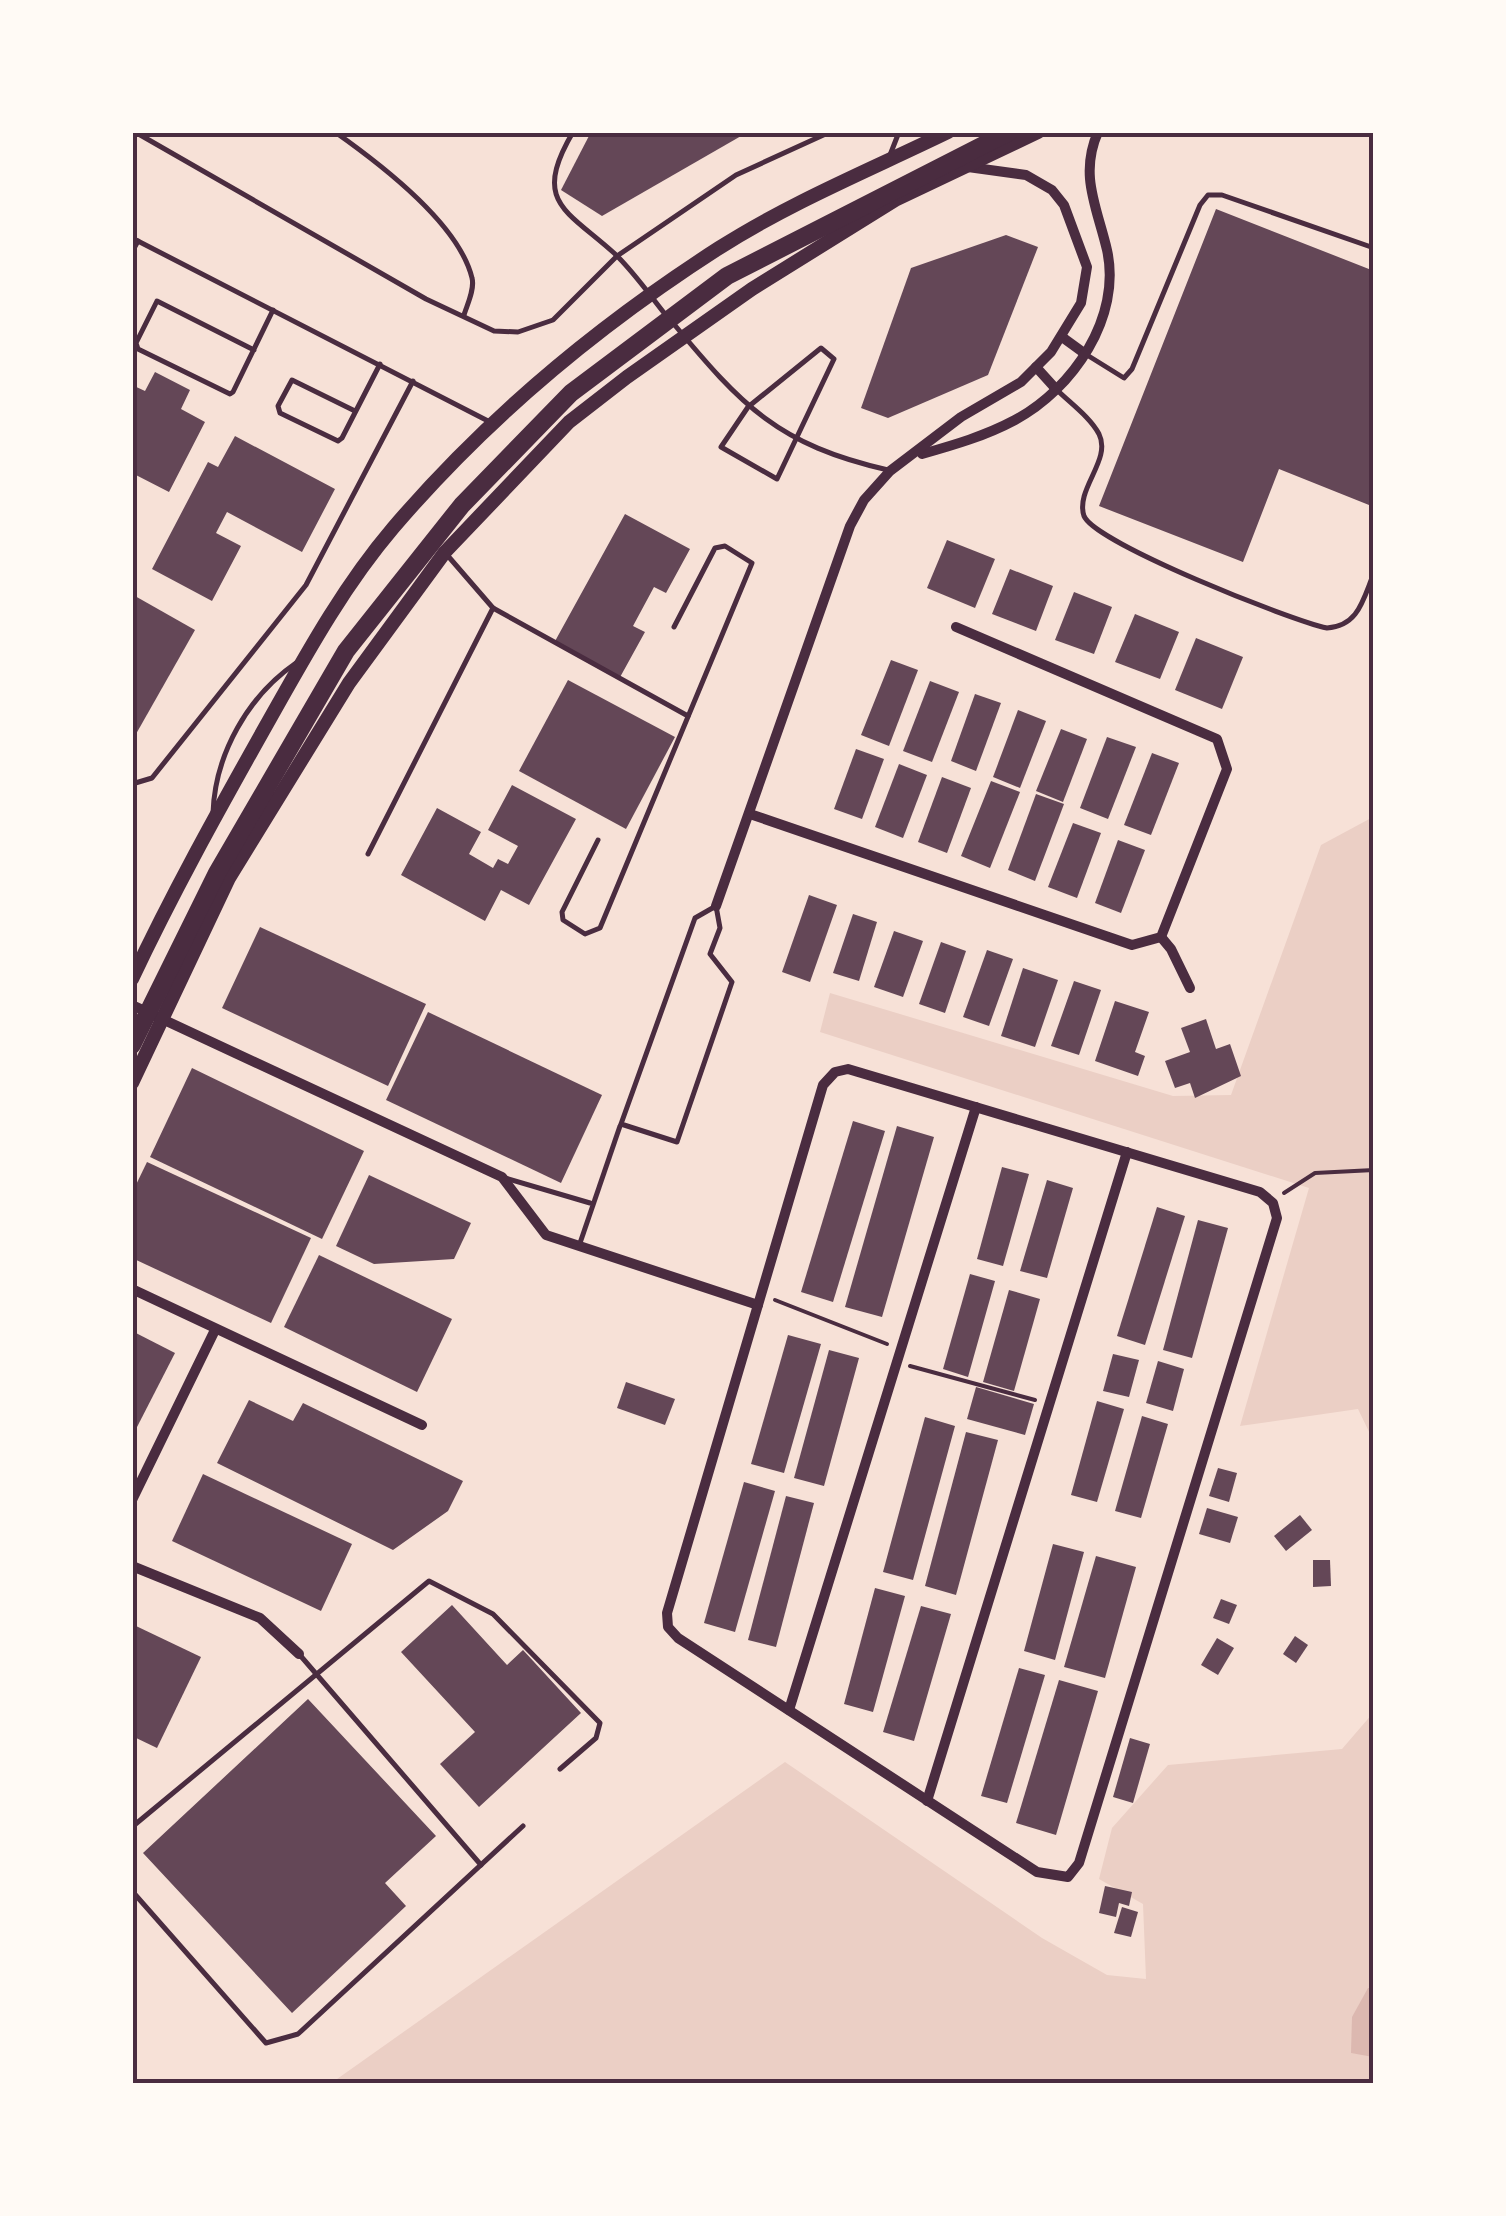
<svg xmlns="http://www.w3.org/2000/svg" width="1506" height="2216" font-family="'Open Sans',sans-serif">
	<rect width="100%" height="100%" fill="#f7e1d7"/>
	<!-- green -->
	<g fill="#ebcfc5">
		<polygon points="1373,817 1373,1440 1358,1409 1240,1426 1309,1188 820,1032 830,993 1173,1096 1231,1095 1321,845"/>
		<polygon points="1373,1713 1373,2083 330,2084 785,1762 1042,1938 1107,1975 1146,1979 1143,1904 1099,1879 1112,1828 1168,1765 1342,1749"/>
	</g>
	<!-- water -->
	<polygon fill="#dcb8b0" points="1368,1988 1373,1988 1373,2057 1351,2053 1352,2017"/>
	<!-- building -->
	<g fill="#644757">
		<polygon points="591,132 748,132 602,216 561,190"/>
		<polygon points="1216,209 1374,271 1374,507 1279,469 1243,562 1099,506"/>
		<polygon points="1006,235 1038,247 988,375 888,418 861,408 911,268"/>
		<polygon points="155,372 190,390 181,409 205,422 169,492 132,473 132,385 145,391"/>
		<polygon points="235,436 335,489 302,552 227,512 216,533 241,546 212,601 152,569 208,462 218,467"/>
		<polygon points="625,514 690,549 666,593 654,587 633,626 645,632 619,679 554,643"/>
		<polygon points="947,540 995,559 975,608 927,588"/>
		<polygon points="1010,569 1053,586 1036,631 992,614"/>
		<polygon points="1074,592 1112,607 1094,654 1055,640"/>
		<polygon points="135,596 195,630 136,734 132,732"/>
		<polygon points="1135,614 1179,632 1160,679 1115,662"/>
		<polygon points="1196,638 1243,657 1222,709 1175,690"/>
		<polygon points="891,660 918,670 889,746 861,735"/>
		<polygon points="568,680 675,737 626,829 519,771"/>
		<polygon points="930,681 959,692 932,762 903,751"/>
		<polygon points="975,694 1001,703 976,771 951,761"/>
		<polygon points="1018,710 1046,721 1020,788 993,777"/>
		<polygon points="1061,729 1087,739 1063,802 1036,791"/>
		<polygon points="1107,737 1136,747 1108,819 1080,808"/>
		<polygon points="856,749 884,759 862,819 834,809"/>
		<polygon points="1152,753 1179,763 1151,835 1124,825"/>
		<polygon points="899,764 927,775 903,838 875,827"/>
		<polygon points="942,777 971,788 947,853 918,842"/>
		<polygon points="991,781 1020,792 990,868 961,856"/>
		<polygon points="512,785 576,819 529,905 501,890 485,921 401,875 437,808 481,832 469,854 493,868 498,859 508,864 518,846 488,830"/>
		<polygon points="1036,794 1064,804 1035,881 1008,870"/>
		<polygon points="1073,823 1101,833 1077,898 1048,887"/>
		<polygon points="1118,840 1145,850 1121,913 1095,903"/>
		<polygon points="809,895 837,905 810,982 782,972"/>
		<polygon points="853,914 877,922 859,981 833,973"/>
		<polygon points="260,927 426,1004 388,1086 222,1008"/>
		<polygon points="894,931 923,941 903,997 874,987"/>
		<polygon points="941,942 966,951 945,1013 919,1004"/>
		<polygon points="987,950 1013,959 989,1026 963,1017"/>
		<polygon points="1023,968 1058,980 1035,1047 1001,1036"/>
		<polygon points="1074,981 1101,990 1079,1055 1051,1046"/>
		<polygon points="1115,1001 1149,1012 1135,1052 1145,1056 1138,1076 1095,1061"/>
		<polygon points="428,1012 602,1095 561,1183 386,1100"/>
		<polygon points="1206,1019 1216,1049 1230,1044 1241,1076 1195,1098 1190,1083 1175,1088 1165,1061 1190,1052 1181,1028"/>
		<polygon points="192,1068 364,1151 322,1239 150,1157"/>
		<polygon points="853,1121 885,1131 833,1302 801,1292"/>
		<polygon points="897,1126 934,1137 882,1317 845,1307"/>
		<polygon points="147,1162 311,1238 271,1323 132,1258 132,1193"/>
		<polygon points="1002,1167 1029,1174 1003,1266 977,1259"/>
		<polygon points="369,1175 471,1223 454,1259 374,1264 336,1246"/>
		<polygon points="1047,1180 1073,1188 1047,1278 1020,1271"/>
		<polygon points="1157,1207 1185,1216 1145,1345 1117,1336"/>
		<polygon points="1198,1220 1228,1228 1192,1358 1163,1350"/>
		<polygon points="319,1255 452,1319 417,1392 284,1327"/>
		<polygon points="970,1274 995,1281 968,1377 943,1369"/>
		<polygon points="1009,1290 1040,1299 1014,1391 983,1382"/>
		<polygon points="132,1331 175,1353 136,1429 132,1427"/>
		<polygon points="788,1335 821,1344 784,1473 751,1464"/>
		<polygon points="829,1350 859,1358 824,1486 794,1478"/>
		<polygon points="1113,1354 1139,1360 1129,1397 1103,1391"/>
		<polygon points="1158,1361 1184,1369 1173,1411 1146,1403"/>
		<polygon points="626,1382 675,1399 665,1425 617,1408"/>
		<polygon points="976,1387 1034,1404 1025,1435 967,1419"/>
		<polygon points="249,1400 293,1421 303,1403 463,1481 448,1511 393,1550 217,1463"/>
		<polygon points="1097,1401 1124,1409 1097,1502 1071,1495"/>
		<polygon points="1142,1416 1168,1424 1141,1518 1115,1511"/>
		<polygon points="925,1417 955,1426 913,1580 883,1572"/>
		<polygon points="966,1432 998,1440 956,1595 925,1586"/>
		<polygon points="1218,1468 1237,1473 1229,1502 1209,1496"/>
		<polygon points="203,1474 352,1544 321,1611 172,1541"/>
		<polygon points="744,1482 775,1491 735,1632 704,1623"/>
		<polygon points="786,1496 814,1503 776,1647 748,1640"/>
		<polygon points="1207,1508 1238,1517 1230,1543 1199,1534"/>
		<polygon points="1300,1515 1312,1530 1286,1551 1274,1536"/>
		<polygon points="1053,1544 1084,1552 1055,1660 1024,1651"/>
		<polygon points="1096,1556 1136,1567 1105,1678 1064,1667"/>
		<polygon points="1313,1560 1330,1560 1331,1586 1313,1587"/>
		<polygon points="875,1588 905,1596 873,1712 844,1704"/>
		<polygon points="1221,1599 1237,1605 1229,1624 1213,1618"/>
		<polygon points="452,1605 507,1665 523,1650 581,1713 479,1807 440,1764 475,1732 401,1652"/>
		<polygon points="921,1606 951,1614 914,1741 883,1732"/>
		<polygon points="136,1626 201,1657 157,1748 132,1736"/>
		<polygon points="1295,1636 1308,1645 1296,1663 1283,1654"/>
		<polygon points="1217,1638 1234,1648 1218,1675 1201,1665"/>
		<polygon points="1019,1668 1045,1675 1007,1803 981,1796"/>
		<polygon points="1059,1680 1098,1691 1056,1835 1016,1823"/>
		<polygon points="308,1699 436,1836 385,1883 406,1906 292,2013 143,1853"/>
		<polygon points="1130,1738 1150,1744 1133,1803 1113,1797"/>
		<polygon points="1105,1886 1132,1892 1129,1906 1119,1903 1116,1917 1099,1913"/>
		<polygon points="1122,1907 1138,1912 1131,1937 1114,1933"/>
	</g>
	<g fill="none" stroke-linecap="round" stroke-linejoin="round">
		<!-- path -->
		<g stroke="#4a2c40" stroke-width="4">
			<polyline points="1284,1193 1315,1173 1374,1170"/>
			<polyline points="775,1300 887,1344"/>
			<polyline points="910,1366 1035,1400"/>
		</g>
		<!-- service -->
		<g stroke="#4a2c40" stroke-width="5">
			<polyline points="135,132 426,299 494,331 518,332 553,320 617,256 736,175 830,132"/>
			<path d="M 335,132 C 379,163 459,224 472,278 C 475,289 467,305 464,315"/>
			<path d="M 573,132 C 532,202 565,209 614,253 C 633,271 649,294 665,314"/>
			<polyline points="890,155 899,132"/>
			<polyline points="132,238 490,422"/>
			<polyline points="132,252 138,241"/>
			<path d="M 673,323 C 742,406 778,445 888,470"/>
			<polygon points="821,348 834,359 777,479 721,447 748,407"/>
			<polyline points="254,350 157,301 136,343 138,349 230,394 233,392 273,310"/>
			<polyline points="1087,355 1124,378 1132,369 1200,205 1208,195 1222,195 1374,248"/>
			<path d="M 1056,389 C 1070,403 1090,417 1099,434 C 1112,460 1075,489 1084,516 C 1095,543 1292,621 1327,628 C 1359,626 1363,599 1374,573"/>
			<polyline points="355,411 292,380 278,406 280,413 338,441 342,438 380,364"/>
			<polyline points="448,556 493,608 688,716"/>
			<polyline points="132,784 152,778 306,585 413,381"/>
			<path d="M 213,813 C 215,754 248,696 296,663"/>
			<polyline points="598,840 562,912 563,920 585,934 600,928 752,563 725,546 715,548 674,627"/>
			<polyline points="368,854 493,608"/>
			<polygon points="716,906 720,928 710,954 732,982 677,1142 621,1124 695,918"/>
			<polyline points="505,1178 590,1203"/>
			<polyline points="579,1246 620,1126"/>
			<polyline points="299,1654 481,1865"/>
			<polyline points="132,1827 429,1581 493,1614 600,1723 596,1738 560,1769"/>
			<polyline points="132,1891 266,2043 298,2034 523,1826"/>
		</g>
		<!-- minor -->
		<g stroke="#4a2c40" stroke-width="10">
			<polyline points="1062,337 1084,353"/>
			<polyline points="1036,367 1055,388"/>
			<path d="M 922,454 C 954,445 985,436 1015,420 C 1073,389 1122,317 1107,250 C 1097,207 1079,175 1098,132"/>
			<polyline points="750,814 1132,945 1161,937 1227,769 1217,739 956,627"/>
			<polyline points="716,906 850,526 864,500 890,471 961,417 1021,382 1051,352 1081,303 1087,267 1064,205 1052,190 1026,175 968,167"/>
			<polyline points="1161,937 1171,949 1190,988"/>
			<polyline points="132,1005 502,1177 546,1235 758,1305"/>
			<polygon points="848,1069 1260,1192 1273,1203 1277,1218 1079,1863 1068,1877 1037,1872 678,1638 668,1627 667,1613 823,1085 835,1072"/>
			<polyline points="132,1289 422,1425"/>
			<polyline points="132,1500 215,1330"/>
			<polyline points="132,1566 260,1618 299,1654"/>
			<polyline points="789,1710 976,1107"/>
			<polyline points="927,1801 1127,1152"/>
		</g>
		<!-- secondary -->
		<g stroke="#4a2c40" stroke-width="14">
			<path d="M 132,979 C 172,894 217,813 263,731 C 302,662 341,589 393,528 C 486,419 599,325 719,248 C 791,202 872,169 948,132"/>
			<polyline points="132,1083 229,878 349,683 445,552 569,422 627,377 752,289 895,200 1038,132"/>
		</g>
		<!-- motorway -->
		<polyline stroke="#4a2c40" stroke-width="18" points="132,1045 217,873 346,651 462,505 571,393 727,276 1009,132"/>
	</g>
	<!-- border -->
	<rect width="1506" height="2216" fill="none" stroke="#fffaf5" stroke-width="270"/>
	<rect x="135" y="135" width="1236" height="1946" fill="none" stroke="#4a2c40" stroke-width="4"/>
</svg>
